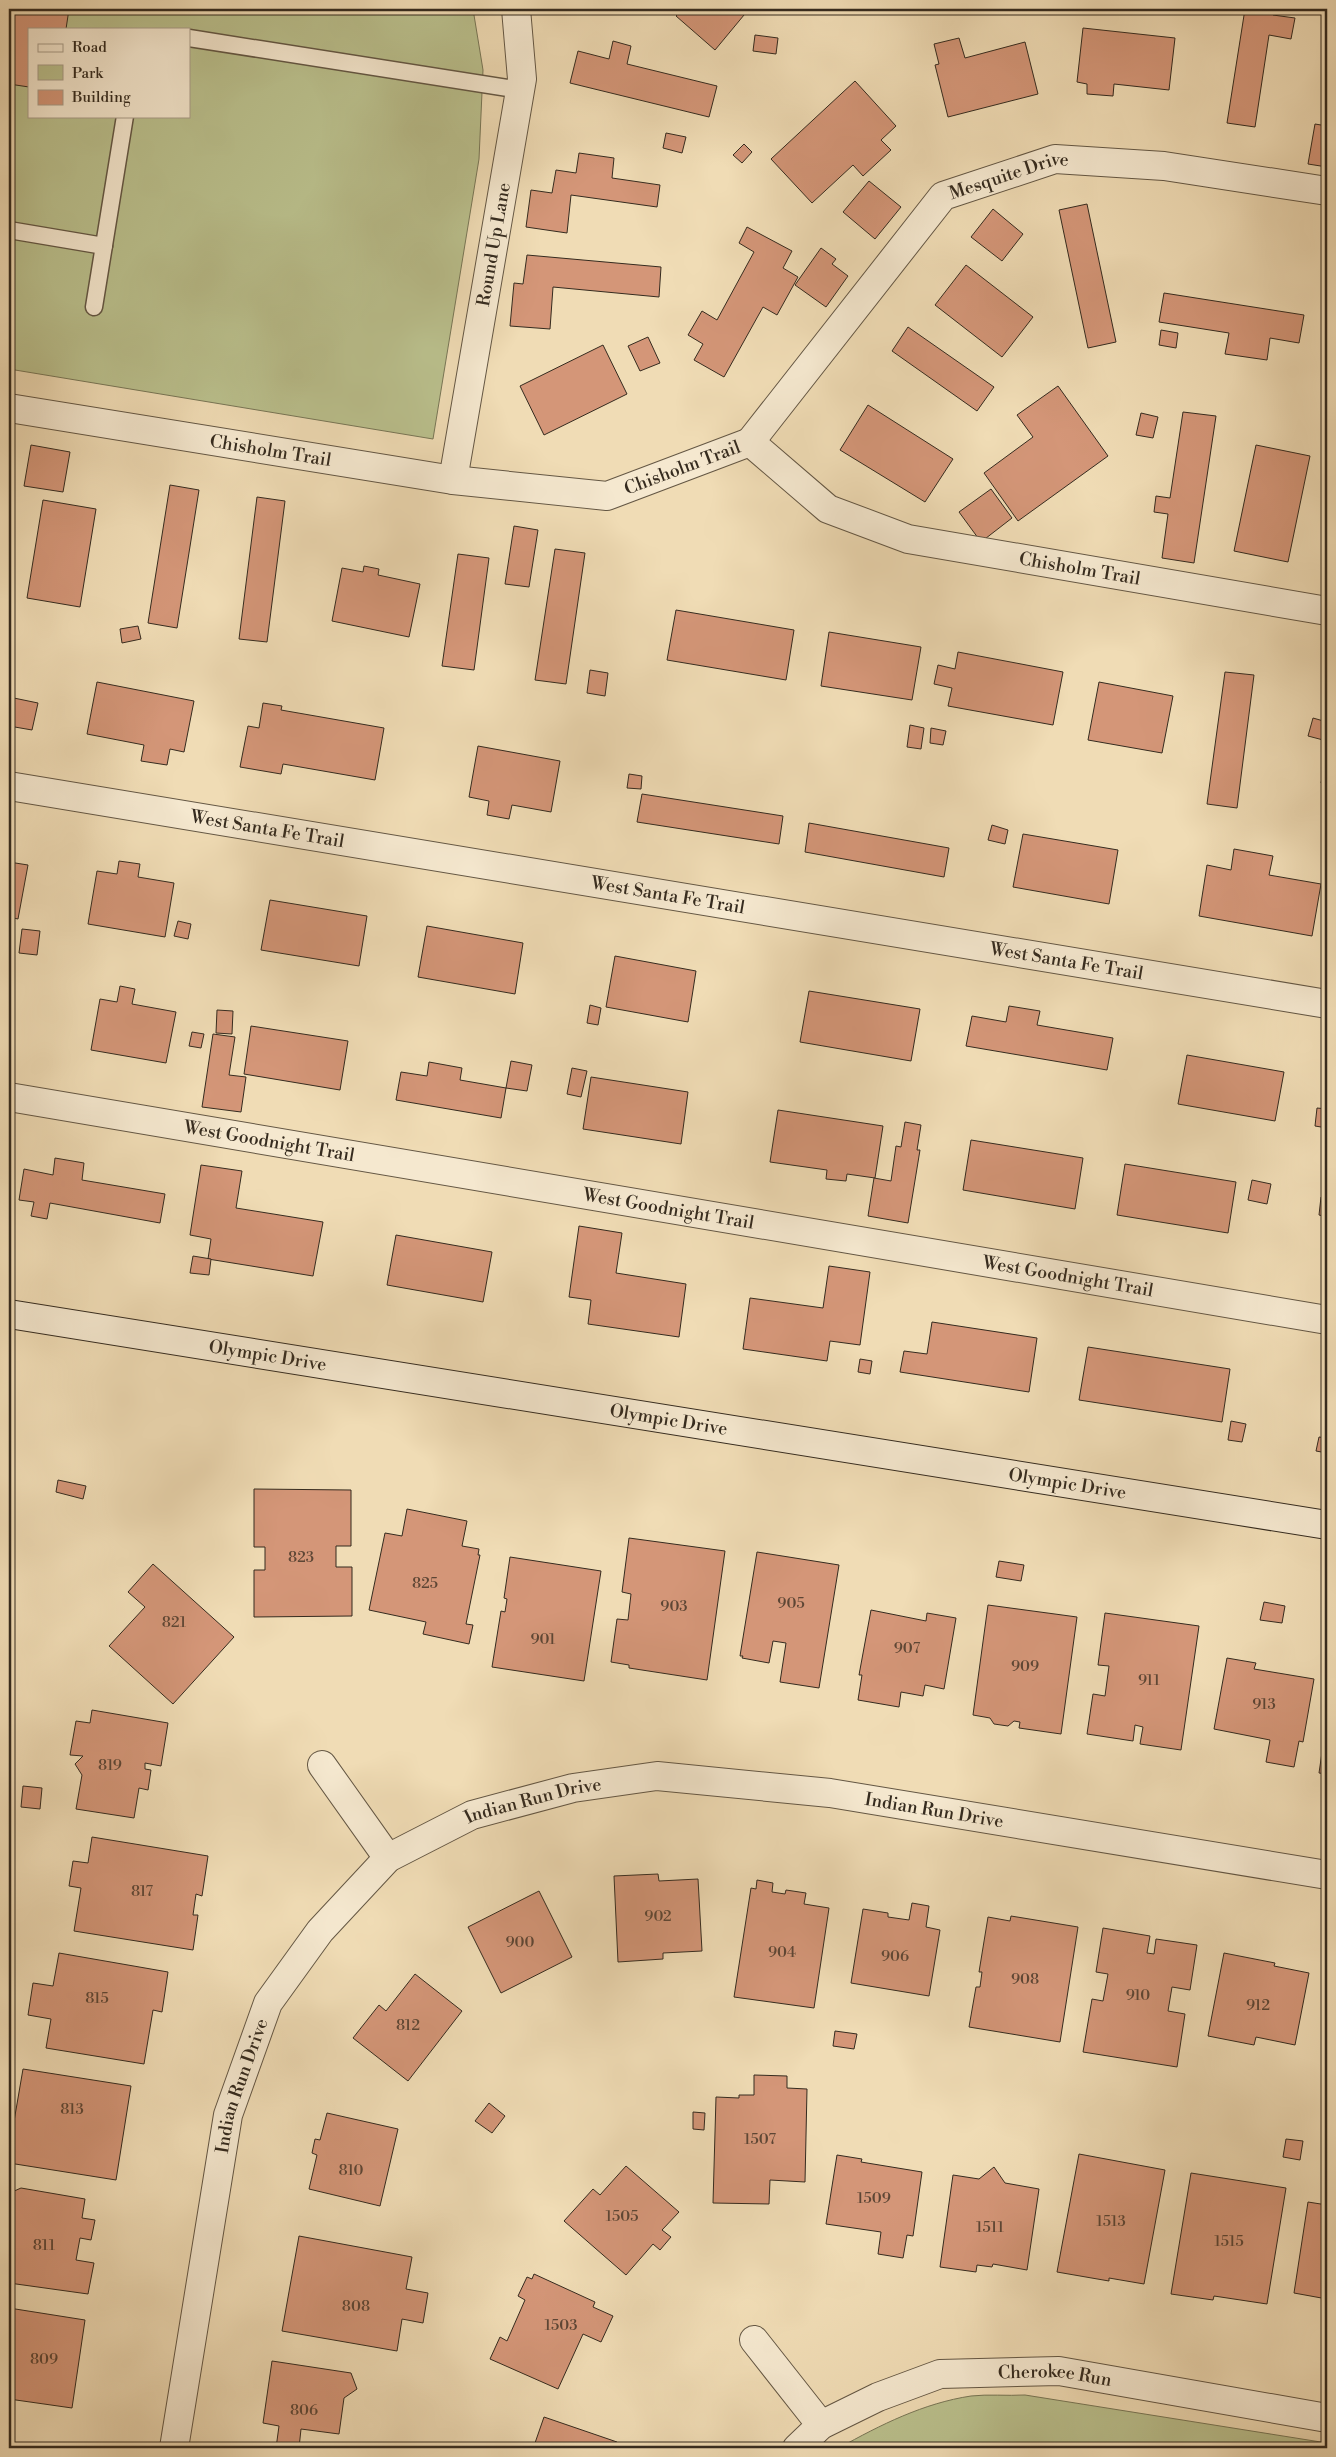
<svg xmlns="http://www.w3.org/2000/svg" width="1336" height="2457" font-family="'Libre Bodoni',serif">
	<rect width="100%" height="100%" fill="#f0dcb5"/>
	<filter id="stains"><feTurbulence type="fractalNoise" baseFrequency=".004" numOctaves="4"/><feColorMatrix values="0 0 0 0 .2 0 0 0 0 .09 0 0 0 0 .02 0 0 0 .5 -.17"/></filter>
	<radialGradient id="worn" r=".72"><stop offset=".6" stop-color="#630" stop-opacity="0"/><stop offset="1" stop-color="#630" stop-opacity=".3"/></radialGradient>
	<!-- green -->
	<g fill="#bac08d" stroke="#787656" fill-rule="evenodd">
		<path d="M 9,9 L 473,9 L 483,70 L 479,159 L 433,439 L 9,369 ZM 29,29 L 189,29 L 189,116 L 29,116 Z"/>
		<path d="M 1025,2395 L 1327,2443 L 1327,2448 L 839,2448 C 880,2425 924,2403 971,2396 C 988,2394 1007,2396 1025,2395 Z"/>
	</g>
	<!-- building -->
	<g fill="#d49678" stroke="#352b1f">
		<polygon points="9,9 69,9 66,29 29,29 29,87 9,84"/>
		<polygon points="683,9 749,9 715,50 676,16"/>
		<polygon points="1245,9 1273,9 1273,15 1295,18 1291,39 1269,35 1255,127 1227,123"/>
		<polygon points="1083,28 1175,38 1169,90 1114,84 1113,96 1087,94 1087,84 1077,82"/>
		<polygon points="755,35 778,38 776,54 753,51"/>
		<polygon points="959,38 965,58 1025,42 1038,94 948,117 935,65 939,64 934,44"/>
		<polygon points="613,41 631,46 627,64 717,86 709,117 570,83 578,51 609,59"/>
		<polygon points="855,81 896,126 881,140 891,150 863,176 853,165 812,203 771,159"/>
		<polygon points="1315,124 1327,126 1327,167 1308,164"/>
		<polygon points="666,133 686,137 682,153 663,148"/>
		<polygon points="744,144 752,152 742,163 733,155"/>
		<polygon points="579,153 614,158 612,178 660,185 657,207 571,195 567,233 526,227 531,190 552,193 556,170 576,173"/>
		<polygon points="869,181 901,207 875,239 843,212"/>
		<polygon points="1087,204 1116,342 1088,348 1059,210"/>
		<polygon points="993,209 1023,234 1002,261 971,237"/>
		<polygon points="747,227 792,251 783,268 798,277 777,315 763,307 724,377 694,360 703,344 688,335 702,311 717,320 754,252 739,243"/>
		<polygon points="821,248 836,259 832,264 848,276 826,307 795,285"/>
		<polygon points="527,255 661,267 659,297 553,287 550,329 510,326 514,283 523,284"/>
		<polygon points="966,265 1033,317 1002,357 935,305"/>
		<polygon points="1164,293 1304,315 1299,343 1270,338 1267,360 1225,354 1229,333 1159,322"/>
		<polygon points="908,327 994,387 977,411 892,351"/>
		<polygon points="1161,330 1178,333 1176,348 1159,345"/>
		<polygon points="648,337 660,363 640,371 628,346"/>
		<polygon points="603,345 627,394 544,435 520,386"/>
		<polygon points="1058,386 1108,456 1018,521 984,473 1033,437 1017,415"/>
		<polygon points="868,405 953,459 925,502 840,450"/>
		<polygon points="1183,412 1216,416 1194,563 1162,558 1168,514 1154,512 1156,496 1170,498"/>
		<polygon points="1141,413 1158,417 1153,438 1136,435"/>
		<polygon points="31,445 70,452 63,492 24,486"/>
		<polygon points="1256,445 1310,456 1288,562 1234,551"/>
		<polygon points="170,485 199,490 177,628 148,623"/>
		<polygon points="991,489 1012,518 981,542 959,512"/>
		<polygon points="257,497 285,501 267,642 239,639"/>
		<polygon points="43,500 96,509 80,607 27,598"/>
		<polygon points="514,526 538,530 529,587 505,584"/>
		<polygon points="555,549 585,553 566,684 535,680"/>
		<polygon points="458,554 489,558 474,670 442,666"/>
		<polygon points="364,566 379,569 378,575 420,584 409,637 332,621 342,568 363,572"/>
		<polygon points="676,610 794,630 786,680 667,660"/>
		<polygon points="138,626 141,639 122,643 120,629"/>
		<polygon points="829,632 921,647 912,700 821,686"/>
		<polygon points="958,652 1063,672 1053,725 948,706 952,688 934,684 938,665 955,669"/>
		<polygon points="590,670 608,673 605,696 587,693"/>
		<polygon points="1225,672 1254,675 1237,808 1207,804"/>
		<polygon points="97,682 194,701 184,752 170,749 167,765 141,761 144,745 87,734"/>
		<polygon points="1099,682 1173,696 1162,753 1088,740"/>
		<polygon points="9,697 38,703 32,730 9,726"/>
		<polygon points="263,703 282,706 281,710 384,728 375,780 283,764 281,774 240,767 248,726 259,728"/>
		<polygon points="1313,718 1327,722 1327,741 1308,736"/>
		<polygon points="910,725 924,728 921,749 907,747"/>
		<polygon points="931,728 946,731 943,745 930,743"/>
		<polygon points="478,746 560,761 551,812 512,805 509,819 487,815 489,801 469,797"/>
		<polygon points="1327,752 1327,785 1321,783"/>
		<polygon points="629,774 642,776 641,789 627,788"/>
		<polygon points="642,794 783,816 779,844 637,822"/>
		<polygon points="809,823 949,848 944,877 805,852"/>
		<polygon points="992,825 1008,830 1005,844 988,840"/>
		<polygon points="1023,834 1118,850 1109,904 1013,887"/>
		<polygon points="1234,849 1273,856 1269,875 1321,884 1312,936 1199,916 1207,865 1231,870"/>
		<polygon points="119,861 140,864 138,877 174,883 165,937 88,924 97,871 117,874"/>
		<polygon points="9,862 28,865 18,919 9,917"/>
		<polygon points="270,900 367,916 359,966 261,950"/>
		<polygon points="178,921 191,924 188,939 174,936"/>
		<polygon points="427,926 523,943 515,994 418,977"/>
		<polygon points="22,929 40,931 37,955 19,953"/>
		<polygon points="615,956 696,971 688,1022 606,1007"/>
		<rect x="9" y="978" width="3" height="19"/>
		<polygon points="120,986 135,989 132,1004 176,1012 166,1063 91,1050 100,999 117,1002"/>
		<polygon points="809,991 920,1009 911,1061 800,1042"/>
		<polygon points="590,1005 601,1008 598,1025 587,1023"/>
		<polygon points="1009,1006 1040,1011 1037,1025 1113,1038 1107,1070 966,1046 972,1016 1006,1022"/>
		<polygon points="217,1010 233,1011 232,1034 216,1033"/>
		<polygon points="251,1026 348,1041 340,1090 244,1074"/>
		<polygon points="192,1032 204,1034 201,1048 189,1046"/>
		<polygon points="213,1034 235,1037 229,1075 246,1077 241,1112 202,1107"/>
		<polygon points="1187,1055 1284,1072 1275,1121 1178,1104"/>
		<polygon points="511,1061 532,1065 527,1091 506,1088"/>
		<polygon points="429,1062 462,1068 460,1080 506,1088 501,1118 396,1100 401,1072 427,1076"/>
		<polygon points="572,1068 587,1071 581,1097 567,1094"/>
		<polygon points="591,1077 688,1092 681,1144 583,1129"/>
		<polygon points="1317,1108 1327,1109 1327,1128 1315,1126"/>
		<polygon points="778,1110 883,1126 875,1178 847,1174 846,1181 826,1179 827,1170 770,1162"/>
		<polygon points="905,1122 921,1125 917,1150 920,1150 908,1223 868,1216 874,1178 891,1181 896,1146 901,1147"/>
		<polygon points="971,1140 1083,1158 1075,1209 963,1190"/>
		<polygon points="55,1158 84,1163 82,1180 165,1194 160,1223 50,1203 47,1219 31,1216 34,1202 19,1200 24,1169 53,1175"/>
		<polygon points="1125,1164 1236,1182 1228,1233 1117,1215"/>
		<polygon points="201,1165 242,1171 236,1208 323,1222 313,1276 208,1259 211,1239 190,1235"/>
		<polygon points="1252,1180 1271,1184 1267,1204 1248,1200"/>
		<polygon points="1321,1197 1327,1198 1327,1217 1319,1215"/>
		<polygon points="579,1226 622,1233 616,1273 686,1284 679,1337 588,1324 591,1300 569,1297"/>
		<polygon points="396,1235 492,1252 483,1302 387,1285"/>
		<polygon points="193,1256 211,1259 209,1275 190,1273"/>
		<polygon points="829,1266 870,1272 860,1345 830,1341 827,1361 743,1349 750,1298 823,1308"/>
		<polygon points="932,1322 1037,1338 1029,1392 900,1372 904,1351 927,1354"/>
		<polygon points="1088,1347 1230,1369 1222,1422 1079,1400"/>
		<polygon points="860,1359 872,1361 870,1374 858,1372"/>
		<polygon points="1231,1421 1246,1424 1242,1442 1228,1440"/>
		<polygon points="1319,1437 1327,1438 1327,1453 1316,1451"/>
		<polygon points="58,1480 86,1486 83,1499 56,1492"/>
		<polygon points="254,1489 351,1490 351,1546 336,1546 336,1567 352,1567 352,1616 254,1617 254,1570 265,1570 265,1547 254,1547"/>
		<polygon points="407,1509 467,1521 462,1546 479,1549 478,1555 480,1555 466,1624 473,1625 469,1644 423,1634 426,1622 369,1610 385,1533 402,1536"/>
		<polygon points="629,1538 725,1551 707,1680 629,1668 629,1665 611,1662 617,1619 628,1620 631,1594 622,1592"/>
		<polygon points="757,1552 839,1565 819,1688 780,1682 786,1643 773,1641 769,1663 742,1658 743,1656 740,1656"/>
		<polygon points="510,1557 601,1571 584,1681 492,1667 501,1611 505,1612 507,1599 504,1598"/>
		<polygon points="999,1561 1024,1565 1021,1581 996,1577"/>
		<polygon points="153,1564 234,1637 173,1704 109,1646 145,1607 128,1592"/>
		<polygon points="1264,1602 1285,1606 1282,1623 1260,1620"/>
		<polygon points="988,1605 1077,1617 1061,1734 1019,1728 1020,1722 1014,1721 1008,1726 994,1724 990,1718 973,1715"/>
		<polygon points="871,1610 926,1621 927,1613 956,1618 944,1689 925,1685 923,1696 901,1692 899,1707 858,1700 862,1675 859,1675"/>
		<polygon points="1105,1613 1199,1626 1181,1750 1140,1744 1143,1727 1135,1725 1133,1741 1087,1734 1093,1694 1105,1696 1109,1666 1098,1665"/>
		<polygon points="1227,1658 1256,1663 1254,1669 1314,1679 1303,1742 1299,1741 1294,1767 1266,1762 1270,1740 1214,1729"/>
		<polygon points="92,1710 168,1723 161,1766 145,1763 145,1769 151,1770 148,1790 139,1788 134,1818 76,1809 82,1775 75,1764 83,1756 70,1755 76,1721 90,1723"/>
		<polygon points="1327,1718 1327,1774 1319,1773"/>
		<polygon points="23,1786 42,1788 40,1809 21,1807"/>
		<polygon points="92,1837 208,1856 202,1896 196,1894 193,1915 198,1915 193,1950 74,1931 81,1888 69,1886 73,1861 88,1863"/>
		<polygon points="658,1874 659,1881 698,1879 702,1951 663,1953 663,1959 618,1962 614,1876"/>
		<polygon points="757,1880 773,1883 772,1892 785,1894 786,1890 806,1893 804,1904 829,1908 814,2008 734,1997 751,1888 756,1889"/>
		<polygon points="539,1891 572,1957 501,1993 468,1927"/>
		<polygon points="912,1903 929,1906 926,1927 940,1930 929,1996 851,1983 863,1909 888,1913 888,1917 909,1920"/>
		<polygon points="1011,1916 1078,1927 1060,2042 969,2027 976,1987 980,1987 982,1972 979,1972 988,1917 1010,1921"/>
		<polygon points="1103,1928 1150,1936 1147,1953 1154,1954 1156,1939 1197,1945 1190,1990 1172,1987 1168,2011 1185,2014 1177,2067 1083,2052 1092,1999 1103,2001 1108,1974 1096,1972"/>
		<polygon points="59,1953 168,1972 162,2012 153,2010 144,2064 46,2048 51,2019 28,2015 33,1983 53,1986"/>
		<polygon points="1224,1953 1275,1963 1274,1966 1309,1973 1295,2045 1256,2037 1254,2045 1208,2036"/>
		<polygon points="415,1974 462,2011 408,2081 353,2038 379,2005 386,2011"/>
		<polygon points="835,2031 857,2034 854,2049 833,2046"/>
		<polygon points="1327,2050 1327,2071 1324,2070"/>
		<polygon points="23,2069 131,2086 116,2180 9,2163 9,2133 12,2133"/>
		<polygon points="754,2075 787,2076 787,2088 807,2089 805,2182 770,2180 769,2204 713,2203 716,2097 739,2098 739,2095 754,2095"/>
		<polygon points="489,2103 505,2116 492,2133 475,2121"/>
		<polygon points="693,2112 705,2113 704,2130 693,2129"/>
		<polygon points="327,2113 398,2129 380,2206 309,2189 317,2155 312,2153 315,2139 320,2140"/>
		<polygon points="1286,2139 1303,2141 1300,2160 1283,2157"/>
		<polygon points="1079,2154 1165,2170 1144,2284 1109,2278 1109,2281 1057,2272"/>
		<polygon points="837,2155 862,2159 861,2162 922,2172 913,2236 907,2235 903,2258 878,2254 881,2232 826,2224"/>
		<polygon points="626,2166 679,2212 662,2230 671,2237 660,2250 653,2244 626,2275 564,2221 593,2189 600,2195"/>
		<polygon points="994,2167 1005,2183 1039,2189 1027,2270 993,2264 992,2267 977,2265 976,2272 940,2267 953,2175 979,2179"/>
		<polygon points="1191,2173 1286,2188 1267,2304 1214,2296 1213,2300 1171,2294"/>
		<polygon points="21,2188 85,2199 82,2218 95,2220 91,2240 80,2238 76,2260 94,2263 88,2294 9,2283 9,2206 12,2192"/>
		<polygon points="1308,2202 1327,2205 1327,2299 1294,2293"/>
		<polygon points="299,2236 412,2257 406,2289 428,2293 423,2323 402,2319 397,2351 282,2331"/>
		<polygon points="534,2274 595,2302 593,2307 613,2316 601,2342 583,2334 558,2389 490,2359 500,2337 507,2341 525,2300 518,2296 527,2277 532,2279"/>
		<polygon points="9,2308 85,2320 72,2408 9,2399"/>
		<polygon points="272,2361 351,2373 357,2389 344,2398 339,2434 301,2429 299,2448 276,2448 279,2426 263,2423"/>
		<polygon points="544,2417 617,2442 616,2446 624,2448 542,2448 543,2446 535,2443"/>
	</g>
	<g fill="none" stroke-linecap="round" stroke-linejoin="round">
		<defs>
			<g id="lane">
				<polyline points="189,38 520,90"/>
				<polyline points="9,230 104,246"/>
				<polyline points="94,307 125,116"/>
			</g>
			<g id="street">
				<path id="s1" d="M 9,408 L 453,480 L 607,496 L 750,442 L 828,509 L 908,539 L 1327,611"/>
				<path id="s2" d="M 750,442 L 943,196 L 1055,159 L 1164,166 L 1327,191"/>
				<path id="s3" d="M 453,480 L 522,79 L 516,9"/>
				<path id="s4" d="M 9,786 L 1327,1004"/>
				<path id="s5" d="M 9,1097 L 1327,1320"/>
				<polyline points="322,1765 388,1858"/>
				<polyline points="754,2340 821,2425"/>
				<path id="s6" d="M 174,2448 L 228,2115 L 268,2003 L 320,1931 L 388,1858 L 472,1815 L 573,1788 L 657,1776 L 830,1793 L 1327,1875"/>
				<path id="s7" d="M 797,2448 L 821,2425 L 878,2397 L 940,2374 L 1059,2371 L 1327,2418"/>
			</g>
			<g id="secondary">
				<path id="s8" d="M 9,1314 L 1327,1525"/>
			</g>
		</defs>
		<!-- lane casing -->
		<use href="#lane" stroke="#645744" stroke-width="19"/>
		<!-- street casing -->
		<use href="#street" stroke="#645744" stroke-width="30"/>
		<!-- secondary casing -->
		<use href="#secondary" stroke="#352b1f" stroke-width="30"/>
		<!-- lane -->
		<use href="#lane" stroke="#f5e8cf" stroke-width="16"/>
		<!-- street -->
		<use href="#street" stroke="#f5e8cf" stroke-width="28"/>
		<!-- secondary -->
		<use href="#secondary" stroke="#f5e8cf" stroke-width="28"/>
	</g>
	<g text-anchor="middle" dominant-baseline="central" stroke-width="4" stroke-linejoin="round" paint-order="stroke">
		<!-- number labels -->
		<g font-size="15" fill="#5d4635">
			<text x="301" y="1557">823</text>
			<text x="425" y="1583">825</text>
			<text x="791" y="1603">905</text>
			<text x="674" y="1606">903</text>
			<text x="174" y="1622">821</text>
			<text x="543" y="1639">901</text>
			<text x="907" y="1648">907</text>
			<text x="1025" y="1666">909</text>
			<text x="1149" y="1680">911</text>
			<text x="1264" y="1704">913</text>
			<text x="110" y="1765">819</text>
			<text x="142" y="1891">817</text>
			<text x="658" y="1916">902</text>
			<text x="520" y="1942">900</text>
			<text x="782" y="1952">904</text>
			<text x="895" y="1956">906</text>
			<text x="1025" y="1979">908</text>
			<text x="1138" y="1995">910</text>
			<text x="97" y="1998">815</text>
			<text x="1258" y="2005">912</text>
			<text x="408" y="2025">812</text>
			<text x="72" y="2109">813</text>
			<text x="760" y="2139">1507</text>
			<text x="351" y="2170">810</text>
			<text x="874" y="2198">1509</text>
			<text x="622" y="2216">1505</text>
			<text x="1111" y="2221">1513</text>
			<text x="990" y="2227">1511</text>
			<text x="1229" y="2241">1515</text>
			<text x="44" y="2245">811</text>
			<text x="356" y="2306">808</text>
			<text x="561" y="2325">1503</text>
			<text x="44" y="2359">809</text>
			<text x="304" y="2410">806</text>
		</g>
		<!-- street labels -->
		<g font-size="18" fill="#352b1f" stroke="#f5e8cf">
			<text stroke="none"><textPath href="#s2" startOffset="382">Mesquite Drive</textPath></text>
			<text stroke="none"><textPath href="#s3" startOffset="239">Round Up Lane</textPath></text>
			<text stroke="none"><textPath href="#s1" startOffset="265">Chisholm Trail</textPath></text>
			<text stroke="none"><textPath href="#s1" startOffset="685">Chisholm Trail</textPath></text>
			<text stroke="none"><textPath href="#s1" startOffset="1120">Chisholm Trail</textPath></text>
			<text stroke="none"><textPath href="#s4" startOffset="262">West Santa Fe Trail</textPath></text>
			<text stroke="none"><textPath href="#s4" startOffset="668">West Santa Fe Trail</textPath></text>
			<text stroke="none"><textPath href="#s4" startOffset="1072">West Santa Fe Trail</textPath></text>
			<text stroke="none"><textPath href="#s5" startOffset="264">West Goodnight Trail</textPath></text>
			<text stroke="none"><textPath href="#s5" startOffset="669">West Goodnight Trail</textPath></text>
			<text stroke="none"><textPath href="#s5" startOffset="1074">West Goodnight Trail</textPath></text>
			<text stroke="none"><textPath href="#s8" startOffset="262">Olympic Drive</textPath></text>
			<text stroke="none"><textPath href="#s8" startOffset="668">Olympic Drive</textPath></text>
			<text stroke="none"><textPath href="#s8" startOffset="1072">Olympic Drive</textPath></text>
			<text stroke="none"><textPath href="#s6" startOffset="802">Indian Run Drive</textPath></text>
			<text stroke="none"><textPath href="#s6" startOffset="1208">Indian Run Drive</textPath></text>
			<text stroke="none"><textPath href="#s6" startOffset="369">Indian Run Drive</textPath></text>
			<text stroke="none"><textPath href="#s7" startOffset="278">Cherokee Run</textPath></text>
		</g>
	</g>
	<!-- margin -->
	<rect width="1336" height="2457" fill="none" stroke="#f0dcb5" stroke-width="30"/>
	<rect x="10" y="10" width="1316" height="2437" fill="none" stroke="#352b1f" stroke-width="2.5"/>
	<rect x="15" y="15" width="1306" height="2427" fill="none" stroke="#352b1f"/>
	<!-- legend -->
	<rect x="28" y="28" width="162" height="90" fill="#f5e8cf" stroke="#a89c89"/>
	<rect x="38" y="44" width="25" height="8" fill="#f5e8cf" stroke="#a89c89"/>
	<text x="72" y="52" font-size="15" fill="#352b1f">Road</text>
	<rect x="38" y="65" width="25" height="15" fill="#bac08d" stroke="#a89c89"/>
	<text x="72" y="78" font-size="15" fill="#352b1f">Park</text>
	<rect x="38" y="90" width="25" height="15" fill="#d49678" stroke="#a89c89"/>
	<text x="72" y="102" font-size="15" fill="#352b1f">Building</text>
	<rect width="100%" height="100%" filter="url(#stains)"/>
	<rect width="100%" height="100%" fill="url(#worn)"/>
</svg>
